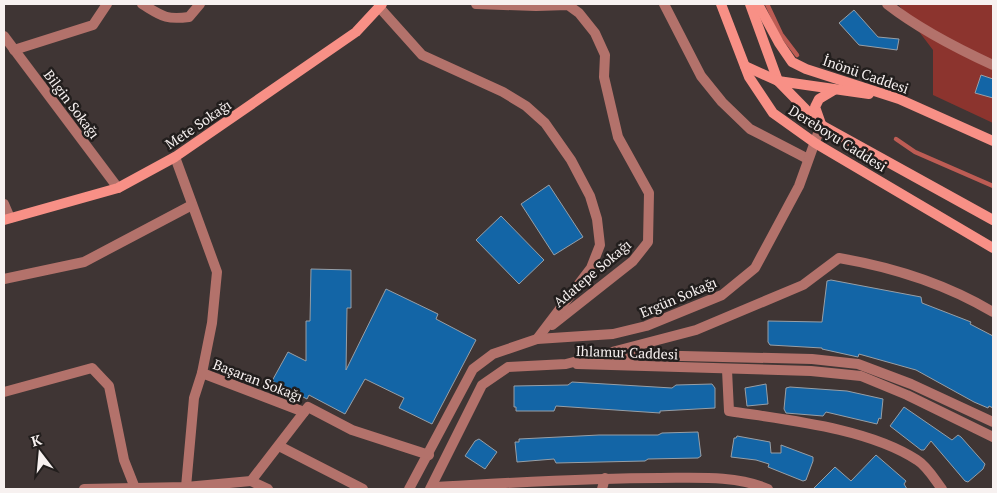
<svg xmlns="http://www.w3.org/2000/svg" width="997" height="493" font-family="'PT Serif',serif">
	<rect width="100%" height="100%" fill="#3f3534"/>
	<!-- green -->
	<polygon fill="#8c342e" points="898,4 993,4 993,123 933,95 933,50"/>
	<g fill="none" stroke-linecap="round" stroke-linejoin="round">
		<!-- stream -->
		<g stroke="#bd5c54" stroke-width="4.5">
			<polyline points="767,4 781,34 797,55"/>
			<polyline points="896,139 915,152 993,186"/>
		</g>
	</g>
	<!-- building -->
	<g fill="#1365a6" stroke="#979fa7">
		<polygon points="854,10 878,37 899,39 897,50 859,45 839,23"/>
		<polygon points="981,75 993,79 993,98 975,93"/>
		<polygon points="549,185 583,237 554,255 521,204"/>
		<polygon points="501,216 544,260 519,284 476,240"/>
		<polygon points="311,269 351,270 351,308 347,308 346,370 386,289 438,314 436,319 476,340 432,424 399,408 404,398 365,379 345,414 309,395 307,399 272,381 288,352 306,361 306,321 310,321"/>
		<polygon points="831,280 921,297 922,303 971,322 970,324 993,336 993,408 989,406 988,408 974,402 916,370 859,354 858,357 822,349 822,348 770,345 768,342 768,321 822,322 827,281"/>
		<polygon points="572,382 672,388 676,385 712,384 715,388 715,408 660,411 660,413 556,406 554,411 516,411 516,407 514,407 514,386 568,385"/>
		<polygon points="766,384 768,404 747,406 745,388"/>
		<polygon points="790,387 847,391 883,399 881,419 879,418 877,424 826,412 823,416 786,413 784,409 786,388"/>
		<polygon points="904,407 952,440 958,435 961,437 985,464 983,469 968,482 965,481 931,441 924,450 921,450 890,426"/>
		<polygon points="698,432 701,456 698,458 648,459 645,461 556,463 554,459 517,462 515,442 519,442 519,439 599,435 658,435 662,433"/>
		<polygon points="737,436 770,442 771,453 781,453 781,445 813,457 813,461 806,480 803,481 768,467 769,464 756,460 731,457 734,438 736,438"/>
		<polygon points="479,439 497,452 485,469 465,456 475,441"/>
		<polygon points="876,455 906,481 904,484 907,489 813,489 835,467 851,481"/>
	</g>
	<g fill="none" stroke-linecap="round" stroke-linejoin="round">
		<!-- street -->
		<g stroke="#b3726b" stroke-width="10">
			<path d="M 142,4 C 162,16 165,20 189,17 L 200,4"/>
			<polyline points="476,4 536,6 568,5 579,13 595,33 605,55 604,77 618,137 649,193 648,242 633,261 552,325"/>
			<polyline points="664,4 701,76 722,102 750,129 808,159"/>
			<path d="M 887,4 C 919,29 956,48 993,65"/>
			<polyline points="379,7 422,55 503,92 526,106 545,123 571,160 590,196 597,219 600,245 591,268 537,339 493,354 473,369 409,489"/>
			<polyline points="4,36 118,188"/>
			<polyline points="14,50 93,25 107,4"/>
			<polyline points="175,157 217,272 212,323 202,373 194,398 186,487"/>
			<polyline points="4,204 10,218"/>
			<polyline points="4,279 84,262 192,205"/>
			<polyline points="537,339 613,334 646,326 722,295 755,268 799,186 821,125"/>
			<polyline points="604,359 641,355 812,359 858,364 911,384 993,422"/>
			<polyline points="577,364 811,371 861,376 907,395 993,437"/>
			<path d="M 727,370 L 729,411 C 787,420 868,428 917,460 C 927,466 935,480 942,489"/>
			<polyline points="202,373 304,412"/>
			<polyline points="4,392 92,368 109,386 124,460 135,488"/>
			<polyline points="279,446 363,489"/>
			<polyline points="251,481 268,489"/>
			<path d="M 432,487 C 508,483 583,478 660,478 C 695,478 735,475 768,489"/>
			<polyline points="84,489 186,487 251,481 308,407 352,430 429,455"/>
			<path d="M 430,489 L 482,385 L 508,367 L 566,364 L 696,330 L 803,285 L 839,258 C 892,267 946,284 993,312"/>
			<polyline points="602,489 605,478"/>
		</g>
		<!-- secondary -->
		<g stroke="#f89086" stroke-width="10">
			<polyline points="721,4 749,77 773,113 815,143 993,248"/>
			<polyline points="750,4 778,81 821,125 993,220"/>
			<polyline points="758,4 779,43 792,62 806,69 899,99 993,141"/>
			<polyline points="745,66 778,81 869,94"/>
			<polyline points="821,124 815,107 819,99 834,90"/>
			<polyline points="4,220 118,188 175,157 356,32 382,4"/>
		</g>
	</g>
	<g text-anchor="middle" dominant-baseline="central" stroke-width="5" stroke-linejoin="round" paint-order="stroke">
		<!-- street labels -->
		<g font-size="14" fill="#f7f1f0" stroke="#221e1d">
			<text transform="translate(866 74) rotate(19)">İnönü Caddesi</text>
			<text transform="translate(72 104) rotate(53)">Bilgin Sokağı</text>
			<text transform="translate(198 124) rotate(-34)">Mete Sokağı</text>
			<text transform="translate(838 138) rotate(32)">Dereboyu Caddesi</text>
			<text transform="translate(592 273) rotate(-40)">Adatepe Sokağı</text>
			<text transform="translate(678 297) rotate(-23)">Ergün Sokağı</text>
			<text transform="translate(627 352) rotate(2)">Ihlamur Caddesi</text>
			<text transform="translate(258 380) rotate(21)">Başaran Sokağı</text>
		</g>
	</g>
	<!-- border -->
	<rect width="997" height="493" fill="none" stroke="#f7f1f0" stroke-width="10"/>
	<!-- north arrow -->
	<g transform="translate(40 453) rotate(344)" stroke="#221e1d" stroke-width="4" paint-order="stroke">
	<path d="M0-4L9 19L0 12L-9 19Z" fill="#f7f1f0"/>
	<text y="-8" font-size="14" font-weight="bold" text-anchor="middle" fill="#f7f1f0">K</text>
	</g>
</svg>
